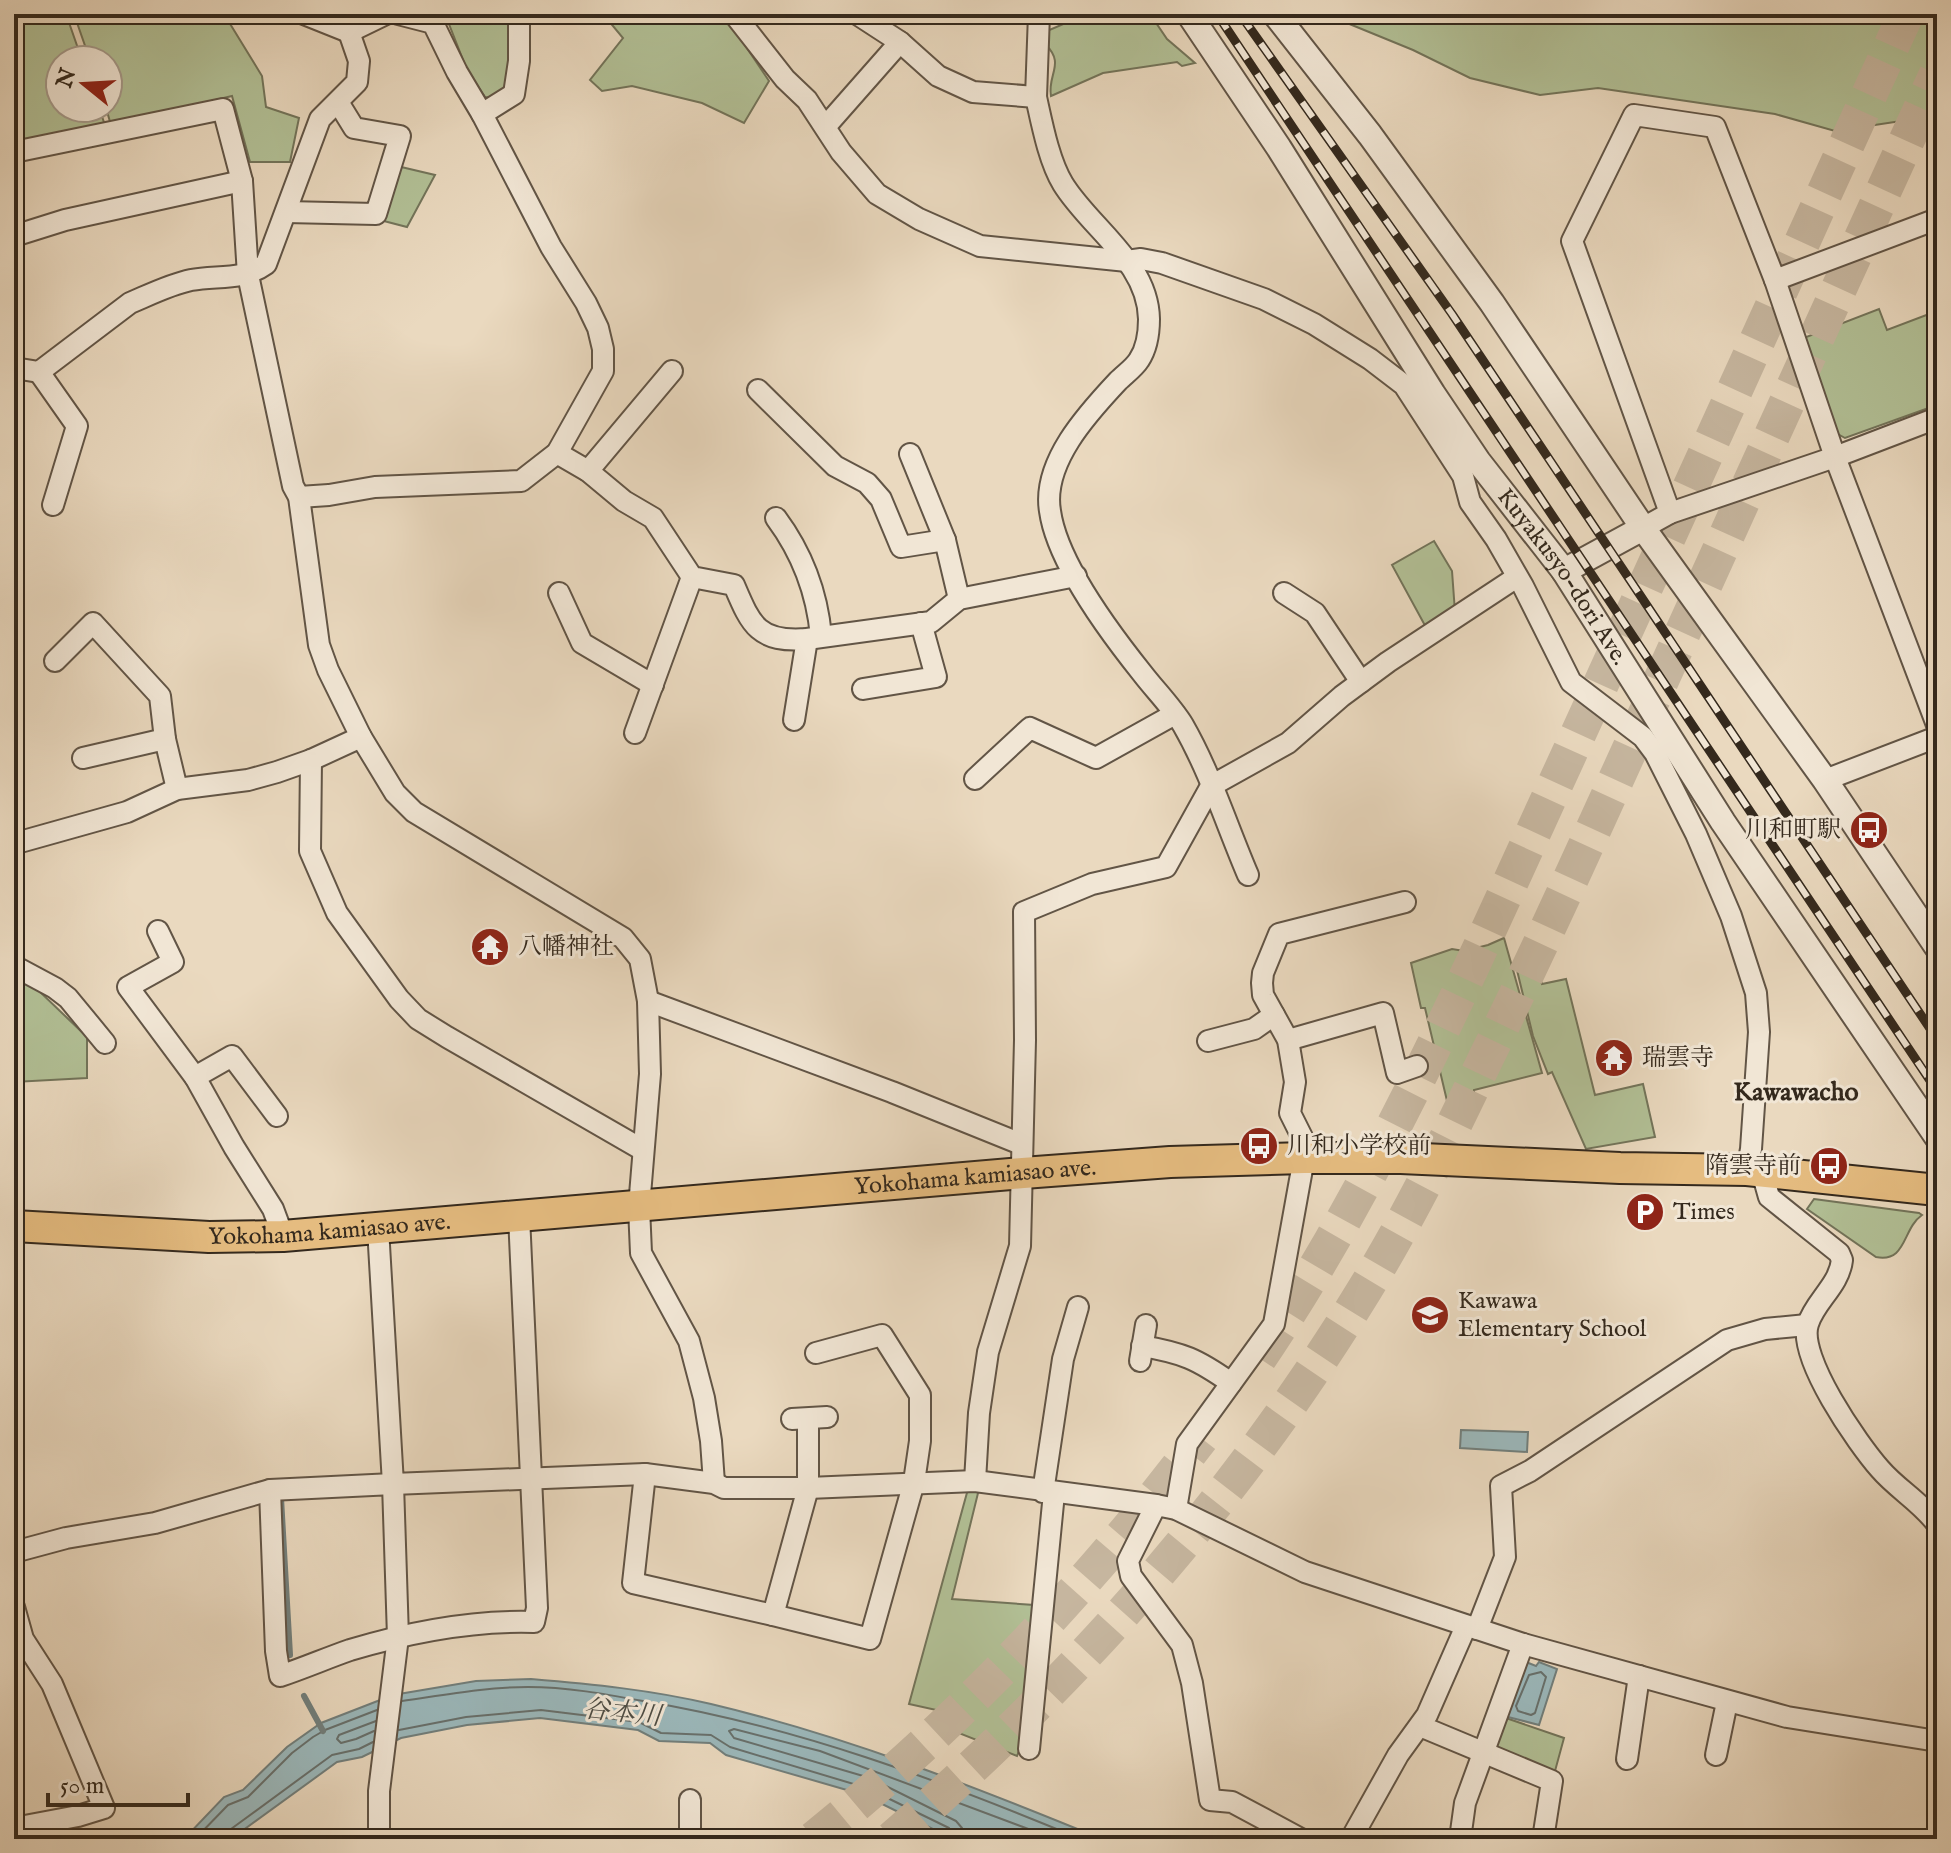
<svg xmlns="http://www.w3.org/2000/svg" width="1951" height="1853" font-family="'IM FELL English','Noto Serif JP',serif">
	<rect width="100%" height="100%" fill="#ead9bf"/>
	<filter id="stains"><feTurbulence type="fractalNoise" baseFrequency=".0025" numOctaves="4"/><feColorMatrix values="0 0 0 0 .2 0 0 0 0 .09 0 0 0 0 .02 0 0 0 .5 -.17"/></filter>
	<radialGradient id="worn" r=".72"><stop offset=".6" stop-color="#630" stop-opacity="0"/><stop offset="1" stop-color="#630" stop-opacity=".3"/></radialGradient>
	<!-- green -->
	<g fill="#b2c096" stroke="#73745a" stroke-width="2">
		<polygon points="14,14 66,14 82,60 60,60 60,108 99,108 106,128 25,146 14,113"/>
		<polygon points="74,14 224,14 262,76 266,107 299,118 290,162 250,162 232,96 111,125 106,108 108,108 108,60 90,60"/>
		<polygon points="452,14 512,14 512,50 505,88 491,98 485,97 467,70 447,19"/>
		<polygon points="603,14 724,14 769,81 744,123 702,103 632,86 602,91 590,80 623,38"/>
		<path d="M 1074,14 L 1150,14 L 1167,39 L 1195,63 L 1182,66 L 1177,62 L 1103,73 L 1051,96 C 1047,74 1066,64 1045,44 L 1047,31 L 1066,23 Z"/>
		<polygon points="1325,14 1937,14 1937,119 1921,118 1835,131 1775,114 1598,88 1540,95 1470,78 1413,50"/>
		<polygon points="397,166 435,175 407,227 380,220"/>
		<polygon points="1879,309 1887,330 1937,311 1937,405 1845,438 1836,433 1801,339"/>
		<polygon points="1434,541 1452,571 1455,612 1428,631 1392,565"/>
		<polygon points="1504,938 1542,1073 1474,1090 1474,1106 1465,1107 1463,1101 1448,1105 1425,1008 1421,1008 1411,963 1452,949 1464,951 1488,945"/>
		<polygon points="1533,957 1542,984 1566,979 1595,1095 1643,1084 1655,1137 1586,1149 1552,1072 1548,1074 1533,1036 1515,962"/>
		<polygon points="14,976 37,989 87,1037 87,1078 14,1082"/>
		<path d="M 1814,1199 L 1919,1213 L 1922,1215 C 1902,1229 1907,1263 1876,1257 L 1807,1209 Z"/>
		<polygon points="968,1489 979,1489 952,1599 1034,1605 1023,1741 1017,1756 946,1728 950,1713 909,1704"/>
		<polygon points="1506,1718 1564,1738 1555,1771 1497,1750 1496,1742"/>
	</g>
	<!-- water -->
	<g fill="#9bb8bb" stroke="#727f7c" stroke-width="2">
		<polygon points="1461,1430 1528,1432 1527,1452 1460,1448"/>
		<polygon points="1526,1662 1536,1666 1539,1662 1557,1669 1539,1725 1504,1716"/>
		<path d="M 531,1679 C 591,1684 652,1690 711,1704 C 846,1736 975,1787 1102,1839 L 953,1839 L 864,1795 L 726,1755 L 710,1743 L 659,1741 L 638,1730 L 540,1718 L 467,1725 L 401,1738 L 362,1757 L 337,1762 L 231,1839 L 184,1839 L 224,1797 L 243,1790 L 287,1747 L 321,1723 L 393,1695 L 476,1681 Z"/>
	</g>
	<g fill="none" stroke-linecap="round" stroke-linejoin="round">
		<!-- shore -->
		<g stroke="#68706c" stroke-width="2">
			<polygon points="1541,1672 1546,1677 1535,1713 1531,1715 1518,1711 1516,1706 1529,1675"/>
			<path d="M 402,1701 C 444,1695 486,1687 528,1687 C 567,1687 605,1694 643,1701 C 795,1726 939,1780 1081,1839"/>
			<polyline points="399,1730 466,1717 541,1710 639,1722 661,1733 711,1735 730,1747 867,1788 949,1828 954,1839"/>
			<polyline points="374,1731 356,1739 341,1743 337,1739 339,1735 376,1721"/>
			<polyline points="195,1839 228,1805 248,1797 292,1753 313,1737 325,1730 377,1710"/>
			<polyline points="227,1839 231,1829 332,1755 359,1749 373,1742"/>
			<polyline points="964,1839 962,1828 956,1821 870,1778 734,1738 729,1731 734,1729 820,1751 1055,1839"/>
		</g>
		<!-- stream -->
		<g stroke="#727f7c" stroke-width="6">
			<polyline points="281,1498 290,1655"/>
			<polyline points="304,1696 323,1731"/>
		</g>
		<!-- motorway-tunnel -->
		<g stroke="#c6b69f" stroke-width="36" stroke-dasharray="36 18" stroke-linecap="butt">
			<path d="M 1259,1358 C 1383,1173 1471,967 1564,765 C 1678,515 1792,264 1906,14"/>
			<path d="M 814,1839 C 922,1752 1023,1653 1113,1547 C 1144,1512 1172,1475 1201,1438"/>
			<path d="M 892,1839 C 1076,1680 1238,1497 1365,1289 C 1410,1215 1449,1136 1486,1058 C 1541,946 1592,832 1644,718 C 1741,503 1839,288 1937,74"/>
		</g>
		<defs>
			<g id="minor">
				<polyline points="304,14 349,32 386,14"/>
				<polyline points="398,14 433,23 457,72 482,114"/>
				<polyline points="734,14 785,79 807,100 841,152 877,194 919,219 980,246 1127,261 1141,259 1162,263 1264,299 1314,324 1370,359 1404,385 1463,476 1470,502 1496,539 1523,586 1571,682 1643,737 1655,753 1696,834 1731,916 1756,993 1759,1032 1751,1149 1747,1170"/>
				<polyline points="857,14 900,42 938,76 973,92 1036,97 1039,14"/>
				<path d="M 1036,97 C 1042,124 1049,161 1063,184 C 1090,228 1148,262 1149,319 C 1149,333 1147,348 1139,360 C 1134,368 1125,374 1118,381 C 1087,414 1042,463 1050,511 C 1057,562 1110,633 1142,673 C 1155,690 1172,707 1183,725 C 1210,772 1227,826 1248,875"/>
				<polyline points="826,126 900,42"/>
				<polyline points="14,152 223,109 242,181 248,275 293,486 299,497 319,645 328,670 361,737 395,793 414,812 623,938 640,959 648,1001 650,1074 639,1207 641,1253 689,1341 704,1398 711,1441 714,1483"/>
				<polyline points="286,212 376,214 400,136 354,128 338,102"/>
				<polyline points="14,236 65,220 242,181"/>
				<polyline points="1775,280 1937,219"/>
				<path d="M 14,368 L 39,372 L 130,303 C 149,295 171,284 191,280 C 217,275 243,281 266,264 L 320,119 L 357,82 L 359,61 L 349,32"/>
				<polyline points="39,372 77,426 53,505"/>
				<polyline points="758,390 835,466 867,483 881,499 901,547 945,540"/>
				<path d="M 557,453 L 588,471 L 624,501 L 653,518 L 692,577 L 734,585 C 751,625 758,643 807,639 L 931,622 L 959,599 L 1076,576"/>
				<polyline points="910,454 945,540 959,599"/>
				<polyline points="588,471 672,371"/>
				<polyline points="299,497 329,495 375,487 521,481 557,453 603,371 603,349 598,328 586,303 551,247 482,114 514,94 519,61 519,14"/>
				<polyline points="1670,513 1572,241 1634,115 1715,127 1775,280 1835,457 1937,725"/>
				<path d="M 776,518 C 802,553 817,592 821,636"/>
				<polyline points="1643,528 1670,513 1835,457 1937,418"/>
				<polyline points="559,593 582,643 653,685"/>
				<polyline points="1284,593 1315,613 1361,682"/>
				<polyline points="55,661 93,623 160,696 165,739 177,789"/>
				<polyline points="863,689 936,677 921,623"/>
				<polyline points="794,720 807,639"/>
				<polyline points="635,733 692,577"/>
				<polyline points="83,758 165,739"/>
				<polyline points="311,760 310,851 337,913 399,999 418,1019 447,1037 643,1150"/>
				<polyline points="975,779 1030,728 1096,758 1175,714"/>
				<polyline points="1825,780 1937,737"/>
				<polyline points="14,846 20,842 127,812 177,789 248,780 277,772 311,760 361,737"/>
				<polyline points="158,931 173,962 128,987 195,1077"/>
				<polyline points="14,966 55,988 68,998 105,1043"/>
				<polyline points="648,1001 892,1092 1021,1144"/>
				<polyline points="1288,1040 1383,1013 1397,1073 1417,1066"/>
				<polyline points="1208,1041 1254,1029 1274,1015"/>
				<polyline points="277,1116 232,1056 195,1077 234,1147 273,1209 283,1236"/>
				<path d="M 1762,1172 L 1769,1197 L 1839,1253 L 1842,1260 C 1839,1286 1815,1301 1808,1324 C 1797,1357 1858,1444 1880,1469 C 1897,1489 1921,1502 1937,1524"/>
				<polyline points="378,1228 393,1484 645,1474 714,1483 724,1488 808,1488 975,1481 1156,1505 1176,1509 1305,1572 1523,1644 1787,1717 1937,1741"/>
				<path d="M 1142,1346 C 1183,1353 1197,1359 1231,1383"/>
				<polyline points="1140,1361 1146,1325"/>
				<polyline points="792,1419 827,1417"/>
				<polyline points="645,1474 633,1583 773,1615 870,1639 914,1482 920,1441 920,1395 882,1335 816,1353"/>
				<polyline points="975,1481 979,1413 988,1352 1020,1246 1025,1040 1024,912 1092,884 1166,867 1211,786 1288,743 1342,696 1388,662 1517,577"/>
				<path d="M 270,1490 L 276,1651 L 280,1676 C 304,1668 327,1658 350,1650 C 410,1632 471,1620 534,1622 L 537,1608 L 519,1216"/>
				<polyline points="1043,1492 1063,1359 1078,1307"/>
				<polyline points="1156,1505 1128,1561 1131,1576 1182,1645 1192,1683 1210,1800 1232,1802 1301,1839"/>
				<polyline points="1176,1509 1187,1444 1274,1324 1304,1158 1302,1137 1290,1113 1295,1082 1288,1040 1263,995 1262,983 1263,973 1279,934 1405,902"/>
				<polyline points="14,1552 66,1538 155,1523 270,1490 393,1484 398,1637 379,1791 379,1839"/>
				<polyline points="14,1607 23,1639 52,1684 104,1808 78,1816 14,1828"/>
				<polyline points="773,1615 808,1488 808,1419"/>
				<polyline points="1477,1629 1505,1557 1501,1486 1530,1471 1727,1340 1765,1329 1807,1325"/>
				<polyline points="1420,1726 1552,1781 1543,1839"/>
				<polyline points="1029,1749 1054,1493"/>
				<polyline points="1716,1755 1727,1702"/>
				<polyline points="1627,1759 1639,1676"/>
				<polyline points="690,1800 690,1839"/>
				<polyline points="1351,1839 1398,1755 1427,1715 1466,1626"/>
				<polyline points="1460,1839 1465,1803 1523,1644"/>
			</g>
			<g id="tertiary">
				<path id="s1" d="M 1189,14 L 1279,148 L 1433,394 L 1478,461 L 1564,571 L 1723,822 L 1937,1137"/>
				<polyline points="1275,14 1370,135 1492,303 1643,528 1825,780 1937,947"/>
				<polyline points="1564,571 1643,528"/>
			</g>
			<g id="primary">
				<path id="s2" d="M 14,1226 L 209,1237 L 283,1236 L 1023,1173 L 1170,1162 L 1304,1158 L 1401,1158 L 1620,1168 L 1747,1170 L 1937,1190"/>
			</g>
		</defs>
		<!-- minor casing -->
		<use href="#minor" stroke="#625546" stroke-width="24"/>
		<!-- tertiary casing -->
		<use href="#tertiary" stroke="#625546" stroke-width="28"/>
		<!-- primary casing -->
		<use href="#primary" stroke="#34291d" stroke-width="34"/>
		<!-- minor -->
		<use href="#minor" stroke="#f1e6d5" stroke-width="20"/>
		<!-- tertiary -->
		<use href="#tertiary" stroke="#f1e6d5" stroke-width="24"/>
		<!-- primary -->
		<use href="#primary" stroke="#e5bc80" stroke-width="30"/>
		<defs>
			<g id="rail">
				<polyline points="1217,14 1937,1091"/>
				<polyline points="1240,14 1452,314 1937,1039"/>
			</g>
		</defs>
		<!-- rail casing -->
		<use href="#rail" stroke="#34291d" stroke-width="9"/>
		<!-- rail -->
		<use href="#rail" stroke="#f1e6d5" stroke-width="6" stroke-dasharray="18" stroke-linecap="butt"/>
	</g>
	<!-- icons -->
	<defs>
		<symbol id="bus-disc" viewBox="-11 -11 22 22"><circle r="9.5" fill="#8f2418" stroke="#f1e6d5"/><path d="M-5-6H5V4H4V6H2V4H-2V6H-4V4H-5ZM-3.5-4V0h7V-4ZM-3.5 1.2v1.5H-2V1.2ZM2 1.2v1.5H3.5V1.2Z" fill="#fff"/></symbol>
		<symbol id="temple-disc" viewBox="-11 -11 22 22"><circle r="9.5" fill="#8f2418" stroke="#f1e6d5"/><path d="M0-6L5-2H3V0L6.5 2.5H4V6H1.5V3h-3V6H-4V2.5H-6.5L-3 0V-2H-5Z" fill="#fff"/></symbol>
		<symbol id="parking-disc" viewBox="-11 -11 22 22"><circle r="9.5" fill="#8f2418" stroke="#f1e6d5"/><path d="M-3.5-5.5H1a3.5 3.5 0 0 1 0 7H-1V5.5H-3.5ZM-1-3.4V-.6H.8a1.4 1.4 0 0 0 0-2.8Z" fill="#fff"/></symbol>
		<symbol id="school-disc" viewBox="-11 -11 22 22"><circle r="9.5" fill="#8f2418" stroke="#f1e6d5"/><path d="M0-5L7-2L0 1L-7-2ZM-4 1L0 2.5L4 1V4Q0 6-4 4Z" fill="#fff"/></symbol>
	</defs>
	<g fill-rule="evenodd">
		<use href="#bus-disc" x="1847" y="808" width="44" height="44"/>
		<use href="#temple-disc" x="468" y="925" width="44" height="44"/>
		<use href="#temple-disc" x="1592" y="1036" width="44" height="44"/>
		<use href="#bus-disc" x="1237" y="1124" width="44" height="44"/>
		<use href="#bus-disc" x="1807" y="1144" width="44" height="44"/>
		<use href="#parking-disc" x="1623" y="1190" width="44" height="44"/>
		<use href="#school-disc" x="1408" y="1293" width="44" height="44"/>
	</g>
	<g text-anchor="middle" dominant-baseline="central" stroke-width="6" stroke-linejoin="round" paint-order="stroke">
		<!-- street labels -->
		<g font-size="24" fill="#34291d" stroke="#f1e6d5">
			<text stroke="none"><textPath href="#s1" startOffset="676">Kuyakusyo-dori Ave.</textPath></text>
			<text stroke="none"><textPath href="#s2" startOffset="964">Yokohama kamiasao ave.</textPath></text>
			<text stroke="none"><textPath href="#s2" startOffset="316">Yokohama kamiasao ave.</textPath></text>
		</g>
		<!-- poi labels -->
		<g font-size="24" fill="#34291d" stroke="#f1e6d5" text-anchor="start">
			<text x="1841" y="830" text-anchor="end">川和町駅</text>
			<text x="518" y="947">八幡神社</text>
			<text x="1642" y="1058">瑞雲寺</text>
			<text x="1287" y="1146">川和小学校前</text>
			<text x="1801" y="1166" text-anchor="end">隋雲寺前</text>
			<text x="1673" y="1212">Times</text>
			<text x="1458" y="1301">Kawawa<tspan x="1458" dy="28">Elementary School</tspan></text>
		</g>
		<!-- neighbourhood labels -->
		<g font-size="26" font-weight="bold" fill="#34291d" stroke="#f1e6d5">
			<text x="1796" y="1092">Kawawacho</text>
		</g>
		<!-- water labels -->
		<g font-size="26" font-style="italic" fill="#4e4d44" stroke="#f1e6d5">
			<text transform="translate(622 1713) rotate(6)">谷本川</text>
		</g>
	</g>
	<!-- margin -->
	<rect width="1951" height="1853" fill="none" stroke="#ead9bf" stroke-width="48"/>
	<rect x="16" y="16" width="1919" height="1821" fill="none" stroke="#34291d" stroke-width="4"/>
	<rect x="24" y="24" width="1903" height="1805" fill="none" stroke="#34291d" stroke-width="2"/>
	<!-- north arrow -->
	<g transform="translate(84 84) rotate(288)"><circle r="38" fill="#f1e6d5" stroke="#a59a8b" stroke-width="2"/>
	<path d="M0-6L14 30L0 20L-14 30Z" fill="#8f2418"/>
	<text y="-12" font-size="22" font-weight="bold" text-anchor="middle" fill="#34291d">N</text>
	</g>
	<!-- scale -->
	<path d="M48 1793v12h140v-12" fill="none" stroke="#34291d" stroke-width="4"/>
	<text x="60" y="1793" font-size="24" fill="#34291d" stroke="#f1e6d5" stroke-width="6" paint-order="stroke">50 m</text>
	<rect width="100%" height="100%" filter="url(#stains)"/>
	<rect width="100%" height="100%" fill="url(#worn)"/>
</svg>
